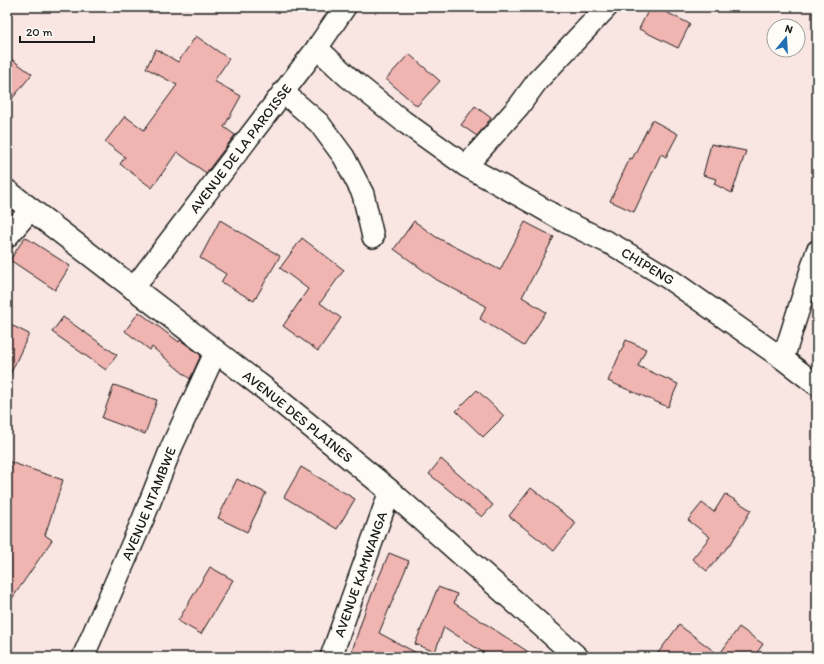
<svg xmlns="http://www.w3.org/2000/svg" width="824" height="664" font-family="Itim,sans-serif">
	<rect width="100%" height="100%" fill="#f9e6e2"/>
	<filter id="ink" filterUnits="userSpaceOnUse"><feTurbulence type="fractalNoise" baseFrequency=".025" numOctaves="2"/><feDisplacementMap in="SourceGraphic" scale="8" xChannelSelector="R" yChannelSelector="G"/><feConvolveMatrix kernelMatrix="1 2 1 2 8 2 1 2 1" color-interpolation-filters="sRGB"/></filter>
	<g filter="url(#ink)">
		<!-- building -->
		<g fill="#f0b4b1" stroke="#1c1c1c">
			<polygon points="650,7 656,7 690,24 678,48 639,29"/>
			<polygon points="196,36 229,59 214,81 241,96 224,127 235,135 206,173 177,152 152,188 120,164 125,157 105,142 125,116 144,130 177,85 146,68 156,49 178,62"/>
			<polygon points="409,54 440,81 417,106 386,79"/>
			<polygon points="7,56 32,74 7,105"/>
			<polygon points="475,106 491,118 477,136 461,125"/>
			<polygon points="652,120 678,134 666,157 661,154 634,212 610,201 630,158 632,159"/>
			<polygon points="711,144 746,151 732,193 714,184 716,179 703,175"/>
			<polygon points="220,220 280,256 254,301 221,282 226,274 200,258"/>
			<polygon points="414,221 436,237 500,270 525,222 554,237 522,297 546,312 524,346 480,319 486,306 437,280 394,249"/>
			<polygon points="25,237 70,266 55,290 10,260"/>
			<polygon points="302,238 344,270 320,303 341,318 318,351 283,326 308,289 280,268"/>
			<polygon points="139,312 179,342 180,340 201,355 190,379 152,347 150,350 125,331"/>
			<polygon points="63,317 117,355 106,370 52,332"/>
			<polygon points="7,323 29,334 7,381"/>
			<polygon points="626,340 646,349 638,366 678,384 668,407 608,381"/>
			<polygon points="114,385 157,400 145,434 102,418"/>
			<polygon points="477,390 504,416 483,437 456,411"/>
			<polygon points="441,459 493,505 482,517 429,474"/>
			<polygon points="7,461 63,480 45,535 52,540 7,606"/>
			<polygon points="301,467 355,499 337,529 284,497"/>
			<polygon points="237,479 266,493 247,532 218,518"/>
			<polygon points="531,488 576,523 554,551 509,516"/>
			<polygon points="725,494 751,510 732,542 707,571 692,559 710,537 688,520 702,503 714,512"/>
			<polygon points="389,553 409,561 379,633 424,657 350,657 365,611"/>
			<polygon points="210,567 233,580 201,634 178,621"/>
			<polygon points="438,587 457,594 454,603 536,657 490,657 444,627 435,652 415,644"/>
			<polygon points="679,625 719,655 739,627 763,644 754,657 655,657"/>
		</g>
		<g fill="none" stroke-linecap="round" stroke-linejoin="round">
			<defs>
				<g id="street">
					<path id="s1" d="M 317,48 L 348,77 L 403,121 L 466,166 L 533,203 L 564,221 L 615,246 L 668,278 L 783,359 L 817,385"/>
					<polyline points="283,92 319,123 344,157 363,194 373,237"/>
					<polyline points="466,166 519,106 538,80 607,7"/>
					<polyline points="7,237 31,209"/>
					<path id="s2" d="M 133,289 L 317,48 L 345,7"/>
					<polyline points="783,359 817,251"/>
					<path id="s3" d="M 83,657 L 143,519 L 172,446 L 216,351"/>
					<path id="s4" d="M 331,657 L 390,491"/>
				</g>
				<g id="secondary">
					<path id="s5" d="M 7,191 L 265,389 L 390,491 L 577,657"/>
				</g>
			</defs>
			<!-- street casing -->
			<use href="#street" stroke="#1c1c1c" stroke-width="24"/>
			<!-- secondary casing -->
			<use href="#secondary" stroke="#1c1c1c" stroke-width="25"/>
			<!-- street -->
			<use href="#street" stroke="#fdfcf7" stroke-width="21"/>
			<!-- secondary -->
			<use href="#secondary" stroke="#fdfcf7" stroke-width="22"/>
		</g>
	</g>
	<g text-anchor="middle" dominant-baseline="central" stroke-width="3.5" stroke-linejoin="round" paint-order="stroke">
		<!-- street labels -->
		<g font-size="14" fill="#1c1c1c" stroke="#fdfcf7">
			<text stroke="none"><textPath href="#s2" startOffset="177">AVENUE DE LA PAROISSE</textPath></text>
			<text stroke="none"><textPath href="#s1" startOffset="398">CHIPENG</textPath></text>
			<text stroke="none"><textPath href="#s5" startOffset="368">AVENUE DES PLAINES</textPath></text>
			<text stroke="none"><textPath href="#s3" startOffset="167">AVENUE NTAMBWE</textPath></text>
			<text stroke="none"><textPath href="#s4" startOffset="88">AVENUE KAMWANGA</textPath></text>
		</g>
	</g>
	<!-- margin -->
	<rect width="824" height="664" fill="none" stroke="#fdfcf7" stroke-width="24"/>
	<rect x="12" y="12" width="800" height="640" fill="none" stroke="#1c1c1c" stroke-width="1.5" filter="url(#ink)"/>
	<!-- north arrow -->
	<g transform="translate(786 38) rotate(18)"><circle r="19" fill="#fdfcf7" stroke="#a3a29f"/>
	<path d="M0-3L7 15L0 10L-7 15Z" fill="#1f6fb2"/>
	<text y="-6" font-size="11" font-weight="bold" text-anchor="middle" fill="#1c1c1c">N</text>
	</g>
	<!-- scale -->
	<path d="M20 36v6h74v-6" fill="none" stroke="#1c1c1c" stroke-width="2"/>
	<text x="26" y="36" font-size="12" fill="#1c1c1c" stroke="#fdfcf7" stroke-width="3" paint-order="stroke">20 m</text>
</svg>
